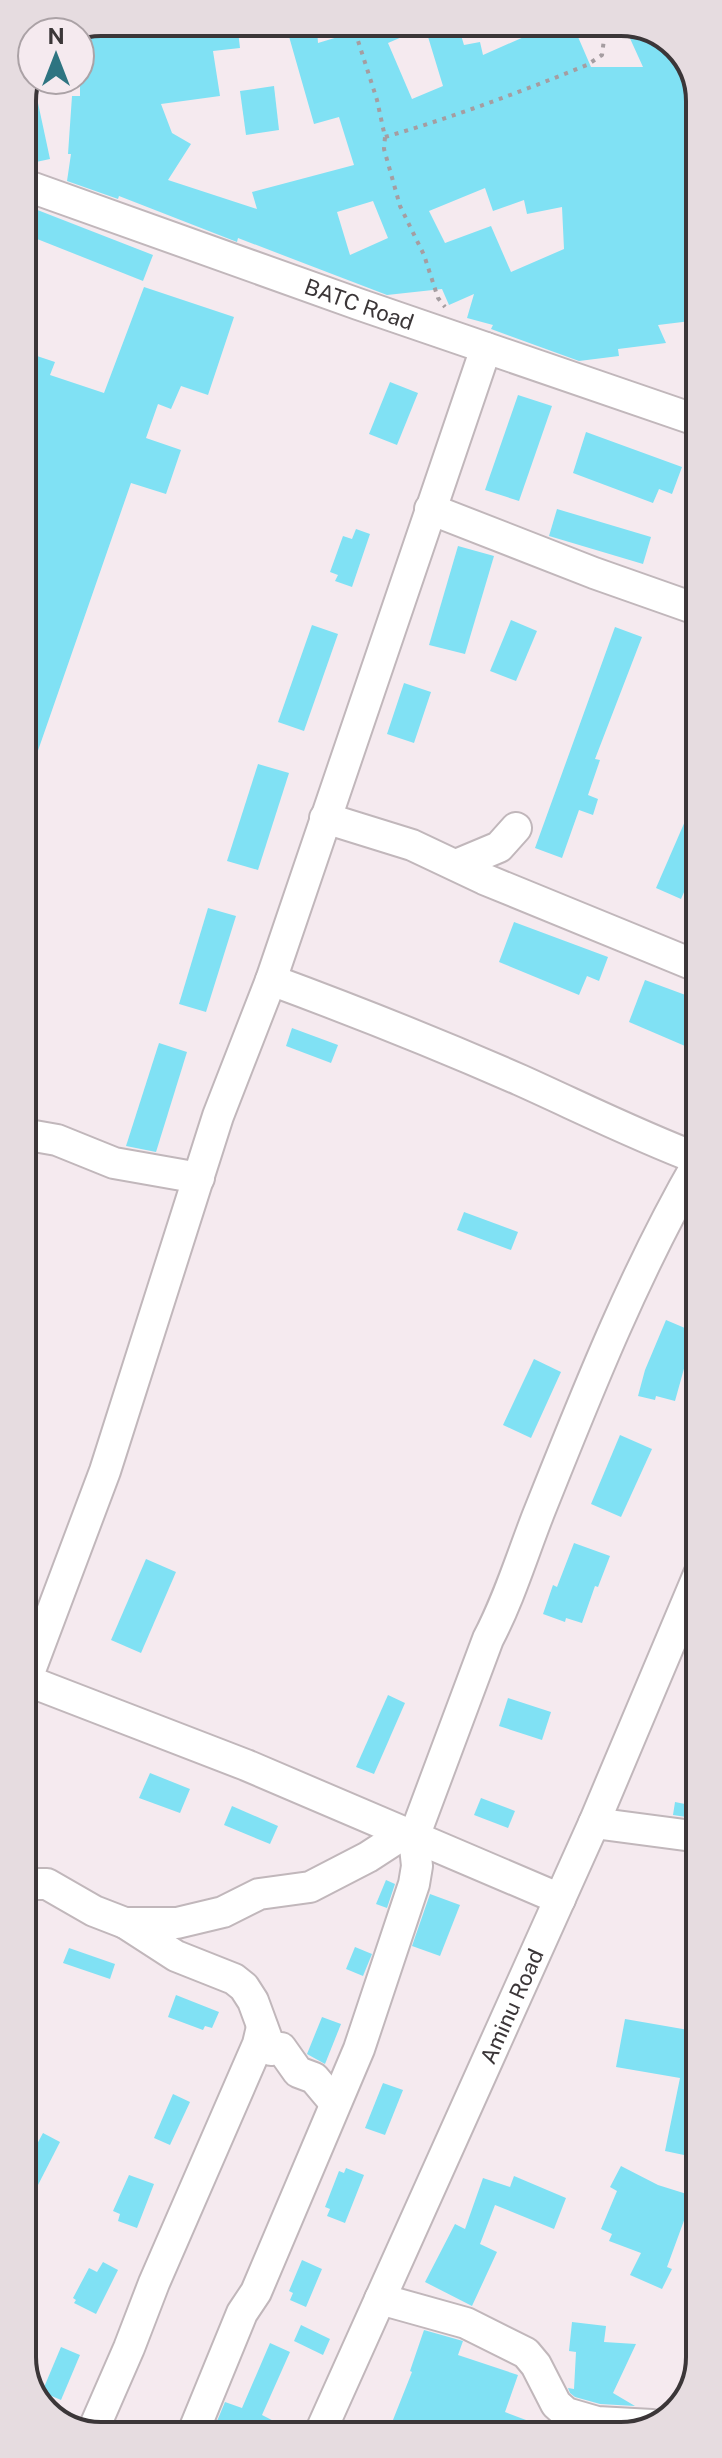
<svg xmlns="http://www.w3.org/2000/svg" width="722" height="2458" font-family="'Public Sans',sans-serif">
	<rect width="100%" height="100%" fill="#f5eaef"/>
	<!-- building -->
	<g fill="#80e1f4" fill-rule="evenodd">
		<path d="M 129,22 L 184,22 L 188,35 L 221,28 L 220,22 L 237,22 L 240,48 L 213,51 L 220,96 L 161,104 L 172,133 L 191,144 L 168,180 L 257,209 L 252,192 L 354,165 L 339,117 L 314,124 L 288,33 L 317,30 L 318,43 L 361,30 L 358,22 L 457,22 L 464,45 L 480,42 L 483,55 L 533,33 L 529,22 L 572,23 L 591,67 L 643,67 L 623,23 L 631,23 L 673,42 L 698,85 L 698,132 L 687,138 L 698,167 L 699,320 L 658,325 L 666,343 L 618,349 L 619,356 L 579,361 L 491,329 L 493,325 L 467,318 L 474,294 L 449,305 L 442,289 L 387,295 L 238,238 L 237,242 L 119,196 L 118,199 L 67,181 L 71,154 L 68,154 L 72,96 L 80,96 L 80,31 L 93,25 ZM 425,27 L 443,86 L 412,99 L 388,43 ZM 485,188 L 493,211 L 524,200 L 527,214 L 562,207 L 564,249 L 511,272 L 491,226 L 445,243 L 429,211 ZM 373,201 L 388,238 L 350,255 L 337,212 Z"/>
		<polygon points="32,75 50,159 22,165 22,96"/>
		<polygon points="274,86 279,130 246,135 240,91"/>
		<polygon points="22,204 153,255 143,281 22,233"/>
		<polygon points="144,287 234,317 208,395 181,386 171,409 158,404 146,438 181,450 166,494 131,483 25,788 23,788 22,484 34,451 22,447 22,351 55,362 50,375 104,393"/>
		<polygon points="390,382 418,393 397,445 369,434"/>
		<polygon points="518,395 552,406 519,501 485,490"/>
		<polygon points="586,432 682,467 672,494 659,489 653,503 573,473"/>
		<polygon points="557,509 651,537 643,564 549,536"/>
		<polygon points="356,529 370,534 352,587 335,581 338,575 330,572 343,536 352,539"/>
		<polygon points="458,546 494,556 465,654 429,645"/>
		<polygon points="511,620 537,631 516,681 490,671"/>
		<polygon points="312,625 338,634 304,731 278,722"/>
		<polygon points="615,627 642,637 595,759 600,760 588,795 598,799 593,815 579,810 562,858 535,848"/>
		<polygon points="404,683 431,692 414,743 387,734"/>
		<polygon points="258,764 289,773 258,870 227,861"/>
		<polygon points="699,789 699,858 681,899 656,888"/>
		<polygon points="208,908 236,916 206,1012 179,1004"/>
		<polygon points="514,922 608,957 599,981 587,976 579,995 499,962"/>
		<polygon points="645,980 699,1000 699,1052 629,1022"/>
		<polygon points="292,1028 338,1045 331,1063 286,1046"/>
		<polygon points="159,1043 187,1052 156,1152 126,1146"/>
		<polygon points="464,1212 518,1232 511,1250 457,1230"/>
		<polygon points="666,1320 699,1334 699,1355 693,1369 685,1365 675,1401 656,1396 655,1400 638,1396 645,1370"/>
		<polygon points="534,1359 561,1372 531,1438 503,1425"/>
		<polygon points="620,1435 652,1449 621,1517 591,1504"/>
		<polygon points="574,1543 610,1556 598,1587 595,1586 582,1623 566,1618 565,1622 543,1614 553,1585 557,1587"/>
		<polygon points="146,1559 176,1572 141,1653 111,1640"/>
		<polygon points="388,1695 405,1703 374,1774 356,1767"/>
		<polygon points="508,1698 551,1712 542,1740 499,1726"/>
		<polygon points="150,1773 190,1789 180,1813 139,1798"/>
		<polygon points="481,1798 515,1811 508,1828 474,1815"/>
		<polygon points="675,1802 695,1806 693,1818 673,1815"/>
		<polygon points="232,1806 278,1826 270,1844 224,1825"/>
		<polygon points="386,1880 395,1884 387,1908 376,1904"/>
		<polygon points="430,1894 460,1905 440,1956 412,1946"/>
		<polygon points="355,1947 372,1954 363,1976 346,1969"/>
		<polygon points="69,1948 115,1964 110,1979 63,1963"/>
		<polygon points="176,1995 219,2012 212,2028 205,2026 203,2030 168,2017"/>
		<polygon points="322,2017 341,2024 325,2064 307,2054"/>
		<polygon points="625,2019 700,2032 700,2145 687,2142 684,2155 665,2151 680,2078 616,2067"/>
		<polygon points="383,2083 403,2090 385,2135 365,2128"/>
		<polygon points="173,2094 190,2102 170,2145 154,2138"/>
		<polygon points="43,2133 60,2142 38,2185 23,2178 23,2170"/>
		<polygon points="621,2166 658,2185 693,2196 667,2267 672,2269 662,2289 630,2275 641,2253 609,2241 612,2234 601,2229 617,2191 610,2187"/>
		<polygon points="346,2168 364,2175 345,2223 327,2216 330,2209 325,2207 339,2171 344,2173"/>
		<polygon points="129,2175 154,2184 137,2228 118,2221 120,2214 113,2211"/>
		<polygon points="514,2176 566,2198 554,2229 495,2205 480,2244 497,2252 472,2306 425,2282 455,2224 465,2229 483,2178 510,2187"/>
		<polygon points="302,2260 322,2269 306,2307 290,2300 293,2293 289,2291"/>
		<polygon points="103,2262 118,2270 96,2314 74,2303 76,2300 73,2298 89,2268 97,2272"/>
		<polygon points="572,2322 606,2326 604,2342 636,2344 613,2393 635,2406 600,2404 575,2397 570,2393 568,2388 574,2389 576,2352 569,2351"/>
		<polygon points="301,2325 330,2339 323,2355 294,2341"/>
		<polygon points="424,2330 463,2341 458,2355 518,2375 505,2412 526,2420 521,2435 387,2435 412,2372 410,2371"/>
		<polygon points="270,2343 290,2352 262,2415 301,2435 245,2435 215,2426 225,2402 242,2408"/>
		<polygon points="61,2347 80,2355 61,2400 42,2392"/>
	</g>
	<g fill="none" stroke-linecap="round" stroke-linejoin="round">
		<defs>
			<g id="minor">
				<path id="s1" d="M 22,184 L 358,304 L 699,421"/>
				<polyline points="430,509 594,573 699,610"/>
				<polyline points="325,818 412,845 484,879 699,967"/>
				<polyline points="456,865 499,847 516,828"/>
				<path d="M 271,980 C 355,1011 438,1044 520,1080 C 580,1107 638,1136 699,1159"/>
				<polyline points="23,1134 57,1140 114,1163 199,1178"/>
				<polyline points="23,1679 246,1765 560,1899"/>
				<polyline points="23,1689 105,1471 218,1116 271,980 486,348"/>
				<polyline points="594,1823 700,1837"/>
				<polyline points="23,1884 47,1884 94,1911 125,1923 177,1923 223,1912 259,1894 310,1887 368,1857 405,1833"/>
				<polyline points="125,1923 176,1956 234,1979 244,1987 253,2001 271,2050 281,2048 298,2072 314,2078 335,2103"/>
				<polyline points="380,2299 466,2323 526,2353 536,2365 556,2404 566,2413 597,2422 652,2425"/>
				<polyline points="91,2435 129,2348 154,2283 258,2044 262,2027"/>
				<path d="M 192,2435 L 242,2313 L 256,2292 L 359,2049 L 414,1884 L 417,1866 L 414,1837 L 488,1639 C 509,1599 522,1556 538,1515 C 586,1395 634,1273 699,1161"/>
				<path id="s2" d="M 319,2435 L 594,1823 L 699,1574"/>
			</g>
		</defs>
		<!-- minor casing -->
		<use href="#minor" stroke="#c1b7bb" stroke-width="34"/>
		<!-- path -->
		<g stroke="#a59da1" stroke-width="4" stroke-dasharray="4 6" stroke-linecap="butt">
			<polyline points="352,22 377,100 385,137 384,149 400,206 424,255 438,298 445,307"/>
			<path d="M 385,137 C 454,117 520,92 587,65 L 602,55 L 606,23"/>
		</g>
		<!-- minor -->
		<use href="#minor" stroke="#fff" stroke-width="30"/>
	</g>
	<g text-anchor="middle" dominant-baseline="central" stroke-width="8" stroke-linejoin="round" paint-order="stroke">
		<!-- street labels -->
		<g font-size="22" fill="#3b3638" stroke="#f5eaef">
			<text stroke="none"><textPath href="#s1" startOffset="358">BATC Road</textPath></text>
			<text stroke="none"><textPath href="#s2" startOffset="470">Aminu Road</textPath></text>
		</g>
	</g>
	<!-- crop -->
	<path d="M0 0H722V2458H0ZM101 36H621A65 65 0 0 1 686 101V2357A65 65 0 0 1 621 2422H101A65 65 0 0 1 36 2357V101A65 65 0 0 1 101 36Z" fill="#e6dce0" fill-rule="evenodd"/>
	<path fill="none" stroke="#3b3638" stroke-width="4" d="M101 36H621A65 65 0 0 1 686 101V2357A65 65 0 0 1 621 2422H101A65 65 0 0 1 36 2357V101A65 65 0 0 1 101 36Z"/>
	<!-- north arrow -->
	<g transform="translate(56 56)"><circle r="38" fill="#f5eaef" stroke="#aba2a6" stroke-width="2"/>
	<path d="M0-6L14 30L0 20L-14 30Z" fill="#2e7481"/>
	<text y="-12" font-size="22" font-weight="bold" text-anchor="middle" fill="#3b3638">N</text>
	</g>
</svg>
